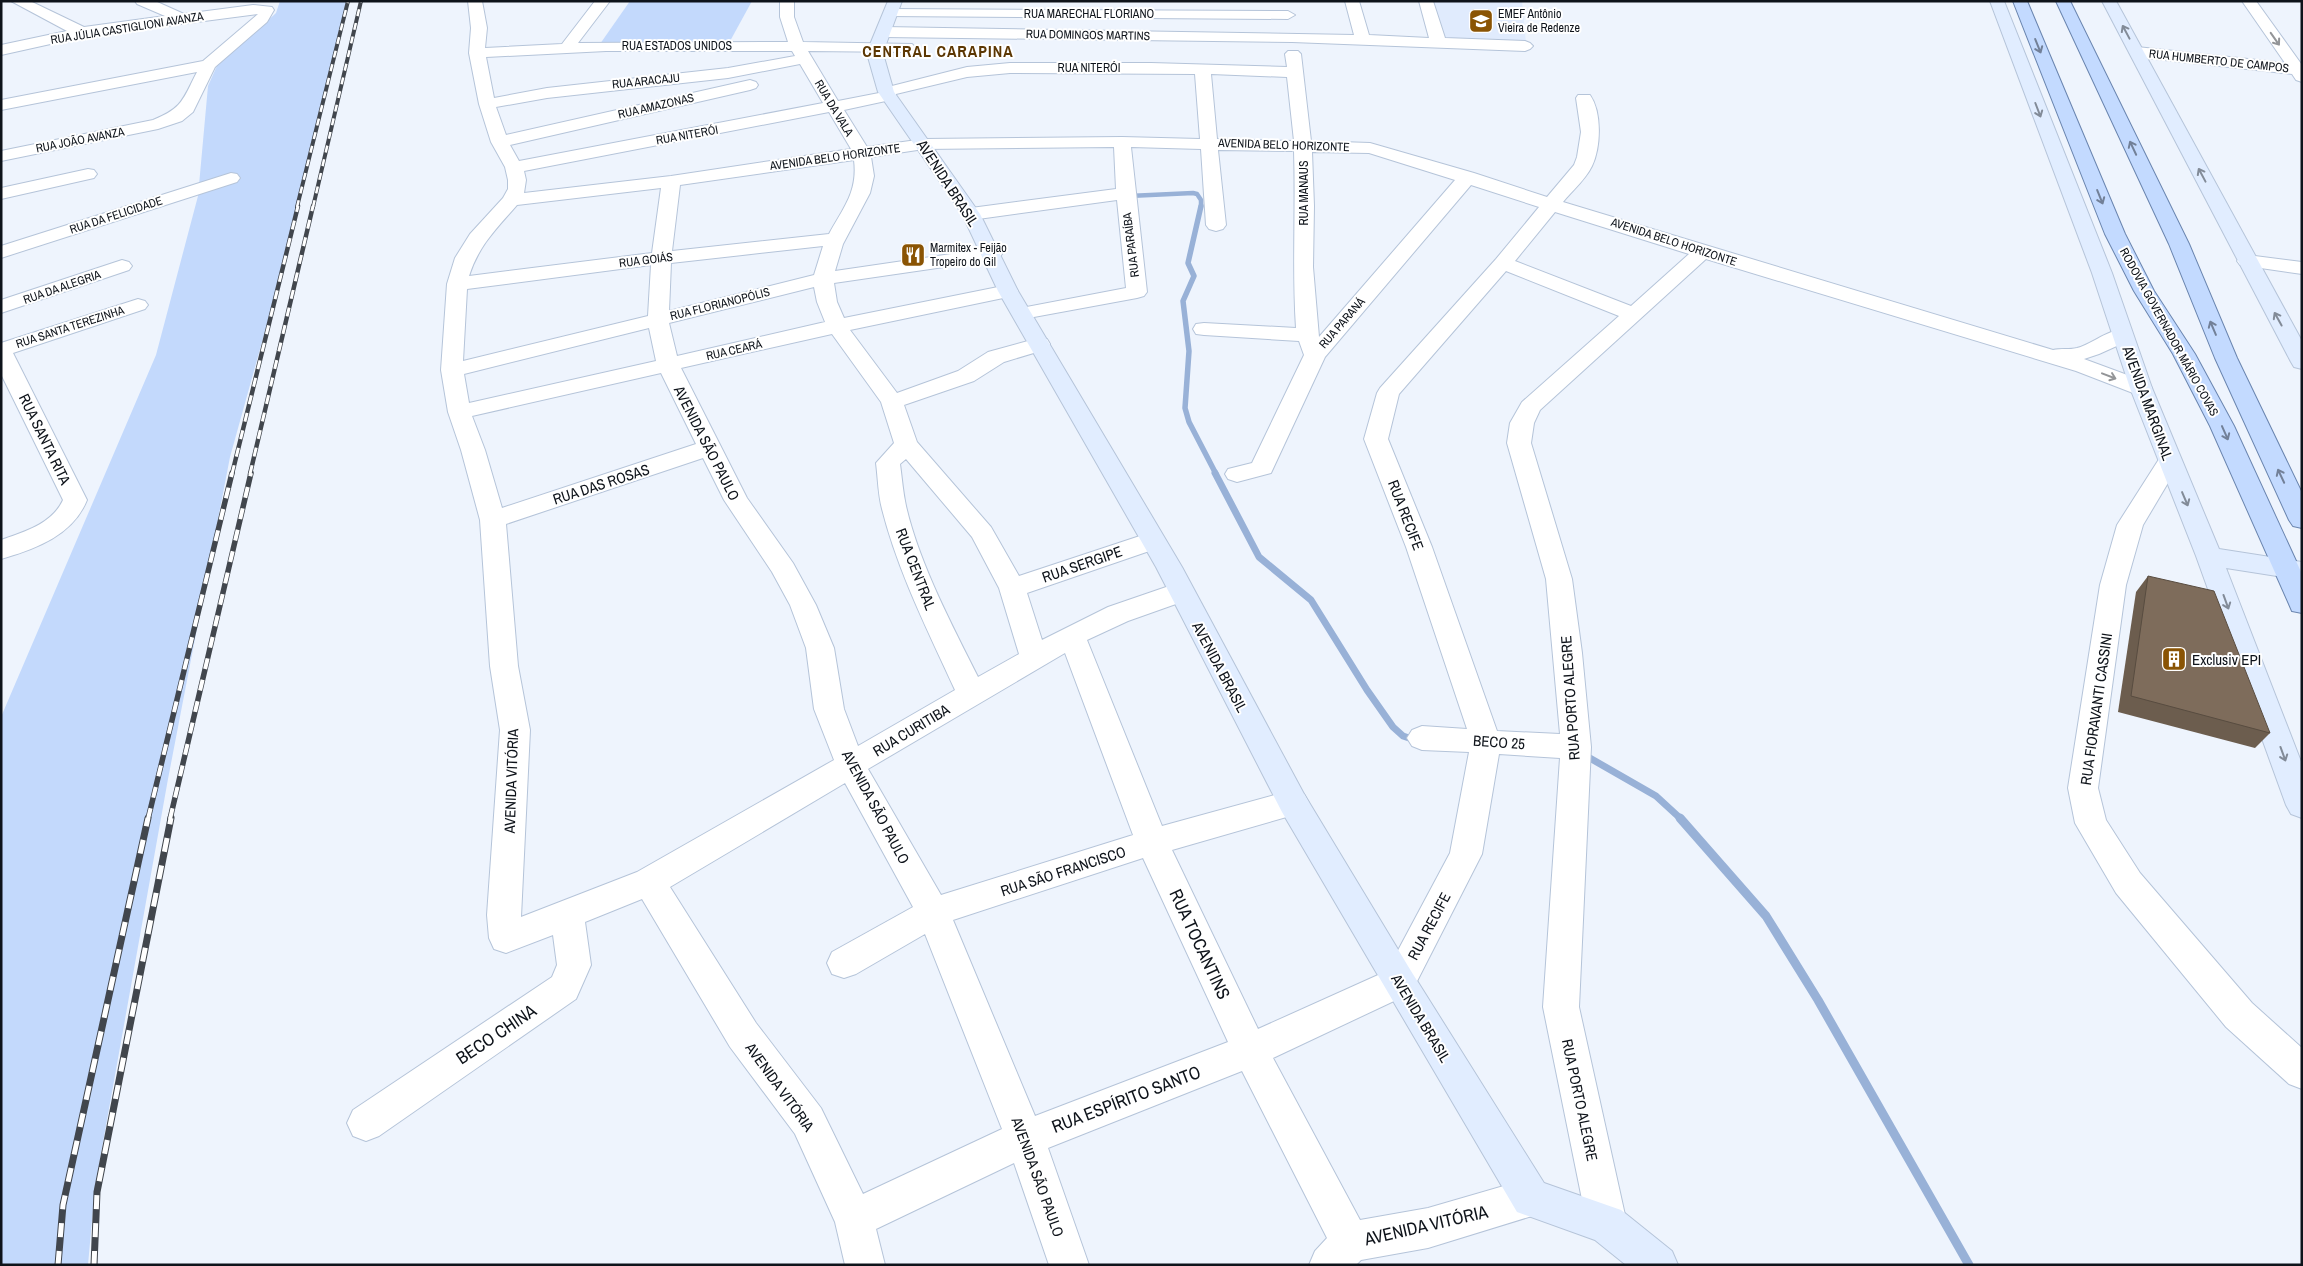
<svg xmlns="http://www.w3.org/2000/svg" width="2303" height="1266" font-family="'Archivo Narrow',sans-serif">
	<rect width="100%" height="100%" fill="#eef4fd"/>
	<!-- built -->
	<polygon fill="#e0ebfd" points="1432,1 1522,1 1526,43 1446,40"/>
	<!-- green -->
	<g fill="#c3d9fc">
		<polygon points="280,1 350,1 327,83 284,263 230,457 168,779 95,1187 88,1265 1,1265 1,717 156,355 198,196 208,86 220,59 252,35 276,13"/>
		<polygon points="630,1 752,1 729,43 600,44"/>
	</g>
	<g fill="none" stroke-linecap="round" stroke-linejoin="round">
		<!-- stream-far3 -->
		<polyline stroke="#98b1d7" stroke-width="4.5" points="1129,196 1193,193 1197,194 1201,200 1201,207"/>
		<!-- stream-far2 -->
		<polyline stroke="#98b1d7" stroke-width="5.5" points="1201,206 1188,263 1194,276 1183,301 1189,351 1185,408 1189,422 1216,474"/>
		<!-- stream-far1 -->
		<g stroke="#98b1d7" stroke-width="7">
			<polyline points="1215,473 1259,557 1311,600 1367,690 1393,727 1403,736 1415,740"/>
			<polyline points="1588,757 1656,796 1681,819"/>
		</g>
		<!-- stream -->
		<polyline stroke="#98b1d7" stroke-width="9" points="1680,818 1766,916 1818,1000 1969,1265"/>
		<defs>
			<g id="street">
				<path d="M 11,1 L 30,1 L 84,27 L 165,16 L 137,4 L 135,1 L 155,1 L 184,14 L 253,5 L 272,7 L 274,10 L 267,22 L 215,67 L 193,112 L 182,121 L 158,129 L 1,161 L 1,151 L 153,120 C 183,108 183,99 197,72 L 1,110 L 1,100 L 203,61 L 258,14 L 82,37 L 1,55 L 1,45 L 67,31 Z"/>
				<path d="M 468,1 L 482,1 L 487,28 L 485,48 L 562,44 L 595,1 L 610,1 L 578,43 L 788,42 L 780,17 L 780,1 L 794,1 L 794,17 L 803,42 L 912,44 L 915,47 L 912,50 L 907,52 L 808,51 L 838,101 L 879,93 L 880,89 L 967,67 L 1010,63 L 1151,63 L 1287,67 L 1285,54 L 1288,51 L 1298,51 L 1301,54 L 1311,141 L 1370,143 L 1474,173 L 1547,197 L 1574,165 L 1577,157 L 1581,132 L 1576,98 L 1578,95 L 1590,95 C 1602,112 1601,147 1592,166 C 1586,179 1572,191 1563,202 L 2053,350 C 2061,348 2069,350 2077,348 C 2095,343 2111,326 2130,330 L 2133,335 L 2130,340 L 2099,354 L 2084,359 L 2149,383 L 2152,388 L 2149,393 L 2141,395 L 2133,393 L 2076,371 L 1706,259 L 1540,410 L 1534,423 L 1531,443 L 1572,579 L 1582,653 L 1591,747 L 1579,1007 L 1627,1224 L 1621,1238 L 1607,1244 L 1593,1238 L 1587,1224 L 1543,1007 L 1560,758 L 1499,754 L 1482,854 L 1411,993 L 1273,1058 L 1360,1220 L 1428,1208 L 1531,1178 L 1545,1184 L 1551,1198 L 1545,1212 L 1428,1248 L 1361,1260 L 1356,1265 L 1309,1265 L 1315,1251 L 1327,1238 L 1242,1071 L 1048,1148 L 1089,1265 L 1049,1265 L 1014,1163 L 876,1229 L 885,1265 L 845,1265 L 835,1222 L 795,1134 L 730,1047 L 642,899 L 585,922 L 591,965 L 576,999 L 379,1136 L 366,1141 L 353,1136 L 347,1123 L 353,1110 L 552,977 L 557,965 L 553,935 L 506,953 L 494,949 L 489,938 L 487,915 L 500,730 L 490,666 L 480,520 L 461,450 L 448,412 L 441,370 L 447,284 L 455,258 L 470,234 L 503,198 L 508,189 L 508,180 L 505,167 L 491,142 L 479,104 L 469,53 L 471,28 ZM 606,51 L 792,51 L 795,56 L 728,68 L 547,88 L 494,98 L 486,57 ZM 800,64 L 823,103 L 519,161 L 510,145 L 750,90 L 756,88 L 758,85 L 756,82 L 750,80 L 506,135 L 496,107 L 547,98 L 728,78 ZM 1010,73 L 1195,74 L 1200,139 L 1122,137 L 924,139 L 867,147 L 844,110 L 895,99 L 896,94 L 967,77 ZM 1211,74 L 1287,77 L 1294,141 L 1217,139 ZM 829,112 L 851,149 L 671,176 L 524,193 L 526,180 L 524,171 ZM 1114,147 L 1116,189 L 971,208 L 964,210 L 962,214 L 964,218 L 971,220 L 1117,200 L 1126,288 L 1016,309 L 1013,313 L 1016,317 L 1023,319 L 1137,298 L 1144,296 L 1147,292 L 1131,147 L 1201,149 L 1206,225 L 1209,229 L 1216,231 L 1223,229 L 1226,225 L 1218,150 L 1294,151 C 1296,210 1292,269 1296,328 L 1204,323 L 1196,324 L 1193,329 L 1196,334 L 1204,335 L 1299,341 L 1304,355 L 1252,463 L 1228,469 L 1225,474 L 1228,479 L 1237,482 L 1271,473 L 1325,357 L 1471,185 L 1539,207 L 1496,259 L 1380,388 L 1377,393 L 1364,439 L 1406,547 L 1467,729 L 1422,726 L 1412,730 L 1407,738 L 1412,746 L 1422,750 L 1469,752 L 1450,853 L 1387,971 L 1258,1029 L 1172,850 L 1304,812 L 1309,803 L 1304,794 L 1293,790 L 1162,826 L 1087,640 L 1128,621 L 1190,599 L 1194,592 L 1190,585 L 1181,583 L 1172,585 L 1108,607 L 1042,640 L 1027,593 L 1161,547 L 1165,541 L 1161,535 L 1152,532 L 1019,576 L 991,527 L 917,442 L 904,405 L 974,381 L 1004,362 L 1047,349 L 1050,344 L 1047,339 L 1039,338 L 988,352 L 958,371 L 897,393 L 850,330 L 1008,297 L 1015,295 L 1018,291 L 1015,287 L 1008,285 L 844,318 L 837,302 L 834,283 L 992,260 L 999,258 L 1002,254 L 999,250 L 992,248 L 835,271 L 843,244 L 870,193 L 874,176 L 871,157 L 924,149 ZM 1312,152 L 1369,153 L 1455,180 L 1319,337 L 1313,267 L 1314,206 ZM 854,160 C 858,191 844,207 829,234 L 672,251 L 680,185 ZM 661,188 L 652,253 L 469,276 C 479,245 496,229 517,205 ZM 1555,212 L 1689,254 L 1631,306 L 1515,261 ZM 823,246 L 814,275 L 669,311 L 671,263 ZM 651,265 L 648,316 L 463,361 L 467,289 ZM 1506,271 L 1619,316 L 1522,402 L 1510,423 L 1507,443 L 1546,579 L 1560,734 L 1497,731 L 1432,547 L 1388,439 L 1399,394 ZM 814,287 L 817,302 L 825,322 L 677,356 L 669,323 ZM 649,328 L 656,361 L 469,403 L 464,374 ZM 832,334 L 881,402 L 894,443 L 876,463 C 878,478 878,494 882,509 C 898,572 928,631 955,690 L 858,746 L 844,709 L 834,648 L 816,605 L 793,563 L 747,498 L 681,368 ZM 661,373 L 696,444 L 502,508 L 485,450 L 472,416 ZM 703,458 L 724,500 L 772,572 L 790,605 L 806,648 L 814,709 L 834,760 L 637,872 L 521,917 L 530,730 L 518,666 L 506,524 ZM 906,459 L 972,537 L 999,588 L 1019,654 L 978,677 C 952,625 919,563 906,506 C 903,493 902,478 900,464 ZM 1065,653 L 1133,835 L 941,895 L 868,769 ZM 845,783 L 913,907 L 832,952 L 827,963 L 832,974 L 844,978 L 856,974 L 925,934 L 1002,1129 L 863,1194 L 821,1108 L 756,1023 L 670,887 ZM 1143,858 L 1228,1042 L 1035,1116 L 953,920 Z"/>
				<polygon points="1345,1 1359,1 1369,35 1429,38 1419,1 1433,1 1445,38 1525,41 1530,43 1533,46 1530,49 1525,51 1292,42 884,37 876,32 884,27 1354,35"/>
				<polygon points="2242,1 2256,1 2302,65 2302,82 2296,80 2292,74 2137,57 2132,55 2129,52 2132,49 2137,47 2285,63"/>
				<polygon points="891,9 1288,11 1295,15 1288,19 886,16 884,13"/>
				<polygon points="88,169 94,170 97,174 94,178 1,199 1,188"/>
				<polygon points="231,173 237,174 240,178 237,182 1,258 1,246"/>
				<polygon points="2247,255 2302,262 2302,274 2240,265 2237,261 2240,257"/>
				<polygon points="122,260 129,262 132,266 129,270 1,313 1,300"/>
				<path d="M 138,299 L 145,301 L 148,305 L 145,309 L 13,353 L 87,500 C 73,535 36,549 1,559 L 1,540 C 24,532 52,524 63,500 L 1,374 L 1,343 Z"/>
				<polygon points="2169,453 2177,456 2181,461 2143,525 2126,585 2098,788 2106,820 2140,873 2252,1003 2302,1048 2302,1089 2289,1084 2226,1027 2116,893 2075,823 2068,788 2100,585 2117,525 2161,456"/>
			</g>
			<g id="secondary">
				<polygon points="888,1 902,1 885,47 884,57 894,92 980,214 1018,291 1182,567 1304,794 1411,971 1544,1183 1621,1210 1672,1251 1678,1265 1626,1265 1595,1240 1517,1212 1282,812 1156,567 998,291 962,214 878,92 868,57 869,47"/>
				<polygon points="1990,1 2004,1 2112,273 2152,388 2219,549 2302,562 2302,580 2226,568 2302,764 2302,818 2291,814 2286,805 2196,556 2130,388 2092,273"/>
				<polygon points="2102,1 2116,1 2302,341 2302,369 2294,367 2291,362"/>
			</g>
			<g id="primary">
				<polygon points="2013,1 2027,1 2125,234 2154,291 2195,354 2234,426 2302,574 2302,613 2292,611 2289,604 2210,426 2173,354 2134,291 2105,234"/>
				<polygon points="2056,1 2070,1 2189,244 2237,358 2302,493 2302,528 2293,526 2289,520 2215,358 2169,244"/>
			</g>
		</defs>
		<!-- street casing -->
		<use href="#street" stroke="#b5c4d9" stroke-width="2"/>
		<!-- secondary casing -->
		<use href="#secondary" stroke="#b5c4d9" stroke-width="2"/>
		<!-- primary casing -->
		<use href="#primary" stroke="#6a85af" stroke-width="2"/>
		<!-- street -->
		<use href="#street" fill="#fff" fill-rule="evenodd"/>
		<!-- secondary -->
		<use href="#secondary" fill="#e1edff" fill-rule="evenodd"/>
		<!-- primary -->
		<use href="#primary" fill="#c3daff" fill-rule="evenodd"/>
		<defs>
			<g id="rail-far3">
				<polyline points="297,207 348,1"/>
				<polyline points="313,207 361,1"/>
			</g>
			<g id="rail-far2">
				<polyline points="232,474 298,206"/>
				<polyline points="250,474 313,206"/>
			</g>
			<g id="rail-far1">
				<polyline points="148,819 232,473"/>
				<polyline points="170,819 251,473"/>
			</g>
			<g id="rail">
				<polyline points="58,1265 63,1205 148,818"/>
				<polyline points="94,1265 97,1192 171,818"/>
			</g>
		</defs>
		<!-- rail-far3 casing -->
		<use href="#rail-far3" stroke="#41464d" stroke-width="4"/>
		<!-- rail-far2 casing -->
		<use href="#rail-far2" stroke="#41464d" stroke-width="4.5"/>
		<!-- rail-far1 casing -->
		<use href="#rail-far1" stroke="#41464d" stroke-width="5.5"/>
		<!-- rail casing -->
		<use href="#rail" stroke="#41464d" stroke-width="7"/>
		<!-- rail-far3 -->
		<use href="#rail-far3" stroke="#fff" stroke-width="2.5" stroke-dasharray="7" stroke-linecap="butt"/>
		<!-- rail-far2 -->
		<use href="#rail-far2" stroke="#fff" stroke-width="3" stroke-dasharray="9" stroke-linecap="butt"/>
		<!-- rail-far1 -->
		<use href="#rail-far1" stroke="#fff" stroke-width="4" stroke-dasharray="11" stroke-linecap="butt"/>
		<!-- rail -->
		<use href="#rail" stroke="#fff" stroke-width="5" stroke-dasharray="14" stroke-linecap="butt"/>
	</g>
	<!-- wall -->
	<polygon fill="#6c5d4e" points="2148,576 2270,733 2255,748 2118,712 2136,592"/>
	<!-- building -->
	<polygon fill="#7e6c5b" stroke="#584c40" points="2148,576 2214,591 2270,733 2131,696"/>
	<!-- one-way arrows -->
	<defs><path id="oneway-shaft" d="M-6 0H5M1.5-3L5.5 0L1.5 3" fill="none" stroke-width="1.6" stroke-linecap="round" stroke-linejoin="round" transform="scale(1.25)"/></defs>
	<g stroke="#828b98">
		<use href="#oneway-shaft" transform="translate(2126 32) rotate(-118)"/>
		<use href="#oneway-shaft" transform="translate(2038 110) rotate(69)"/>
		<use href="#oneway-shaft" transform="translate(2202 175) rotate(-118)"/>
		<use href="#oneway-shaft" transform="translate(2278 319) rotate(-119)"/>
		<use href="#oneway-shaft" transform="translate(2185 499) rotate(67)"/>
		<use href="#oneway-shaft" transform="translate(2226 602) rotate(70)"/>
		<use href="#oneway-shaft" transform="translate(2283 754) rotate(70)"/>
	</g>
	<g stroke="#939598">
		<use href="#oneway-shaft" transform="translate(2275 39) rotate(55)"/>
		<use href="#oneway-shaft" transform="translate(2109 376) rotate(21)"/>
	</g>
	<g stroke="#728098">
		<use href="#oneway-shaft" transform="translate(2038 46) rotate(68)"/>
		<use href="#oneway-shaft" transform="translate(2133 148) rotate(-115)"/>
		<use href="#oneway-shaft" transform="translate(2100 197) rotate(68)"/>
		<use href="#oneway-shaft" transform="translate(2213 328) rotate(-113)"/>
		<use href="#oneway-shaft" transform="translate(2225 433) rotate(66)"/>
		<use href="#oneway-shaft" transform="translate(2281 476) rotate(-115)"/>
	</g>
	<!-- icons -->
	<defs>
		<symbol id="school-square" viewBox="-11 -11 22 22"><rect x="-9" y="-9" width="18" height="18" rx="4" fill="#8a5404" stroke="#fff"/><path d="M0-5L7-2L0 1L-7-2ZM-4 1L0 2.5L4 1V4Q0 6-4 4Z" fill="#fff"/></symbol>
		<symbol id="restaurant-square" viewBox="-11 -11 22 22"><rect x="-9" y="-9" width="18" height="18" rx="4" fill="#8a5404" stroke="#fff"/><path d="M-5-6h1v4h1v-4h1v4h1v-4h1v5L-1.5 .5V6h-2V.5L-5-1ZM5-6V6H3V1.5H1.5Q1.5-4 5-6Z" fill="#fff"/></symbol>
		<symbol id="building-square" viewBox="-11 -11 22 22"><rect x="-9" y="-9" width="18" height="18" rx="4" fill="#8a5404" stroke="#fff"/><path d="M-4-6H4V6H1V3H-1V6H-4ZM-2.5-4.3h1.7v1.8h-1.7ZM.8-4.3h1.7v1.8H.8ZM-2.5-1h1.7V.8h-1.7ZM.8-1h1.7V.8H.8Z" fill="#fff"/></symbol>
	</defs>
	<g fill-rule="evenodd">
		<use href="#school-square" x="1467" y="7" width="28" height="28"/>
		<use href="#restaurant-square" x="899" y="241" width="28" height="28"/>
		<use href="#building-square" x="2160" y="645" width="28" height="28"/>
	</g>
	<g text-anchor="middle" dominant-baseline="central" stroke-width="4" stroke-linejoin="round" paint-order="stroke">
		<!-- far-street labels -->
		<g font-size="12" fill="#0e131a" stroke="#fff">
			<text x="1089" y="14">RUA MARECHAL FLORIANO</text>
			<text transform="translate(127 28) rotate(-9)">RUA JÚLIA CASTIGLIONI AVANZA</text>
			<text transform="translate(1088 35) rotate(1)">RUA DOMINGOS MARTINS</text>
			<text x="677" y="46">RUA ESTADOS UNIDOS</text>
			<text transform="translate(2219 61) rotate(6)">RUA HUMBERTO DE CAMPOS</text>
			<text x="1089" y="68">RUA NITERÓI</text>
			<text transform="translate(646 81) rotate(-6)">RUA ARACAJU</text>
			<text transform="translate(656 106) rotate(-13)">RUA AMAZONAS</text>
			<text transform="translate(834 108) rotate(59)">RUA DA VALA</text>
			<text transform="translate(687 135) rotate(-10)">RUA NITERÓI</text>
			<text transform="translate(80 140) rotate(-11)">RUA JOÃO AVANZA</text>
			<text transform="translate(1284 145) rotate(2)">AVENIDA BELO HORIZONTE</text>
			<text transform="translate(835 157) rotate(-8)">AVENIDA BELO HORIZONTE</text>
			<text transform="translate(1304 193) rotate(-90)">RUA MANAUS</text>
			<text transform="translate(116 215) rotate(-18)">RUA DA FELICIDADE</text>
			<text transform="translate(1674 242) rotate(18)">AVENIDA BELO HORIZONTE</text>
			<text transform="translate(1131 245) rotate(-97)">RUA PARAÍBA</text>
			<text transform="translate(646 260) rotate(-7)">RUA GOIÁS</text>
			<text transform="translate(62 287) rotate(-19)">RUA DA ALEGRIA</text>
			<text transform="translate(720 304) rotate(-14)">RUA FLORIANOPÓLIS</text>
			<text transform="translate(1342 323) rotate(-49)">RUA PARANÁ</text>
			<text transform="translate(70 327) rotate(-18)">RUA SANTA TEREZINHA</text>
			<text transform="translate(2169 332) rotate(61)">RODOVIA GOVERNADOR MÁRIO COVAS</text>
			<text transform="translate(734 350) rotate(-13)">RUA CEARÁ</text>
		</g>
		<!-- far-poi labels -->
		<g font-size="12" fill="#0e131a" stroke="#fff" text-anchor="start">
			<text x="1498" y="14">EMEF Antônio<tspan x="1498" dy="14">Vieira de Redenze</tspan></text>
			<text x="930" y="248">Marmitex - Feijão<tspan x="930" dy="14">Tropeiro do Gil</tspan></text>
		</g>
		<!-- street labels -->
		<g font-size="15" fill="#0e131a" stroke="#fff">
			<text transform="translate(948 183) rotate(57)">AVENIDA BRASIL</text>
			<text transform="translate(2148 403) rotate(70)">AVENIDA MARGINAL</text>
			<text transform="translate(45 439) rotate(64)">RUA SANTA RITA</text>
			<text transform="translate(707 443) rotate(63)">AVENIDA SÃO PAULO</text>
			<text transform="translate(601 484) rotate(-18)">RUA DAS ROSAS</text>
			<text transform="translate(1406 515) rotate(69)">RUA RECIFE</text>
			<text transform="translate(1082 564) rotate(-19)">RUA SERGIPE</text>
			<text transform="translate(916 569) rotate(69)">RUA CENTRAL</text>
			<text transform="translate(1220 667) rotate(62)">AVENIDA BRASIL</text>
			<text transform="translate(1570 698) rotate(-94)">RUA PORTO ALEGRE</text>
			<text transform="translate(2096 709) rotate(-82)">RUA FIORAVANTI CASSINI</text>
			<text transform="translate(911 730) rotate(-31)">RUA CURITIBA</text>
			<text transform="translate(1499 742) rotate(4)">BECO 25</text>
			<text transform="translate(511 781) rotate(-88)">AVENIDA VITÓRIA</text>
			<text transform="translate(876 807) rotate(62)">AVENIDA SÃO PAULO</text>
			<text transform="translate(1063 871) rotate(-18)">RUA SÃO FRANCISCO</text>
			<text transform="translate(1429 926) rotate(-62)">RUA RECIFE</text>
			<text transform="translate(1421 1018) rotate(59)">AVENIDA BRASIL</text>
			<text transform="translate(780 1087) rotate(54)">AVENIDA VITÓRIA</text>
			<text transform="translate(1580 1100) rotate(78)">RUA PORTO ALEGRE</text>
			<text transform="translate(1038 1177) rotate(70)">AVENIDA SÃO PAULO</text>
		</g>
		<!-- poi labels -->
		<g font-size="15" fill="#0e131a" stroke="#fff" text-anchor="start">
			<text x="2192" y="659">Exclusiv EPI</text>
		</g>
		<!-- far-district labels -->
		<g font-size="16" font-weight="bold" letter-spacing="1" fill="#5c3703" stroke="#fff">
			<text x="938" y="51">CENTRAL CARAPINA</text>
		</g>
		<!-- near-street labels -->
		<g font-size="18" fill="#0e131a" stroke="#fff">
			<text transform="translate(1200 944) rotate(65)">RUA TOCANTINS</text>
			<text transform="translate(496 1034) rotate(-34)">BECO CHINA</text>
			<text transform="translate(1126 1099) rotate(-21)">RUA ESPÍRITO SANTO</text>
			<text transform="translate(1426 1225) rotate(-13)">AVENIDA VITÓRIA</text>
		</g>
	</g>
	<!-- border -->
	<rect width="2303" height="1266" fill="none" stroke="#0e131a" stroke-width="5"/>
</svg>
